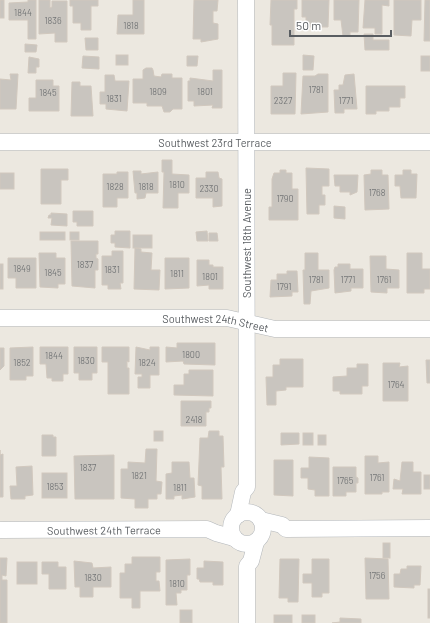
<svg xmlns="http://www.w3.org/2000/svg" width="430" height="623" font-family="Barlow,sans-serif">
	<rect width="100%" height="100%" fill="#ece8e0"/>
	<!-- building -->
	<g fill="#c9c5bf" stroke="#d1c8be">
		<rect x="0" y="0" width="4" height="18"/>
		<polygon points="28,0 36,0 36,39 28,39 28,20 9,20 9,3 28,2"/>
		<polygon points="39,0 50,0 50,8 52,7 52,1 67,1 67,42 55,42 55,33 39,34"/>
		<polygon points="70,0 98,0 98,6 91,6 91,30 81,30 81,23 73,23 73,6 70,6"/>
		<polygon points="133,0 144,0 144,34 117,34 118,15 133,15"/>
		<polygon points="194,0 218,0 217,11 213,11 213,23 218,24 218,39 201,42 201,39 193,39"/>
		<polygon points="271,0 297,0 297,9 294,9 294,45 272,45 272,25 270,25"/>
		<polygon points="302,0 329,0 328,27 306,27 306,17 302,17"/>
		<polygon points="334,0 359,0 358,32 350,32 350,36 343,36 341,20 334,20"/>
		<polygon points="365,0 389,0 389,6 382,5 382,34 375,34 375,28 363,28"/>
		<polygon points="394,0 421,0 421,20 412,20 411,36 394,35"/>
		<polygon points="425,0 430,0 430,41 424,41"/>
		<polygon points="364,34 373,34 373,40 389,40 389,50 365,50"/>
		<polygon points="85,38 98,38 98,50 86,50"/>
		<polygon points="25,44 37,45 36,52 25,52"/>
		<rect x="116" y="55" width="12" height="10"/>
		<polygon points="303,55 314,56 313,70 303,70"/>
		<polygon points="83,56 99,57 99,69 82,68"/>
		<polygon points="187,56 198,56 197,66 187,66"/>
		<rect x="421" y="56" width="9" height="15"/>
		<polygon points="29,57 39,59 39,67 36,67 36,73 28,73"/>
		<polygon points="146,68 152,68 153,70 154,76 161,77 162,74 172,74 172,78 182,78 182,109 173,109 170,112 164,112 162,106 147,106 147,103 133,103 133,79 143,79 143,70"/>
		<polygon points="213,70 222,70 222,108 212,108 213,105 194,106 194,101 188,101 188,81 190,81 190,78 213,81"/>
		<polygon points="283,73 296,73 295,114 271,114 271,86 283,86"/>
		<polygon points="10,74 18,74 16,109 0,109 0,79 11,80"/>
		<polygon points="318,74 328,74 328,112 301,114 303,76 315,76"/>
		<polygon points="354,74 357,109 344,109 344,113 335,113 334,90 339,90 339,85 343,85 345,75"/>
		<polygon points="105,75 114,75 115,81 129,81 127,111 106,109 106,104 100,104 100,92 105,92"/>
		<polygon points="36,80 53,80 53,86 59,86 59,111 29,111 29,98 36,98"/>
		<polygon points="72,82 80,82 80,86 91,86 93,116 71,116"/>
		<polygon points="366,86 405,86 405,98 400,98 400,107 389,107 389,111 376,111 376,114 366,114"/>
		<polygon points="162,160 172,160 172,174 189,175 189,193 178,193 178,208 163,208 164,172 162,172"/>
		<polygon points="306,168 329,169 329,186 322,186 322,195 325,195 325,205 319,205 319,214 307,214"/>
		<polygon points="41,169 68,169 68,180 61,180 61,204 41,204"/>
		<polygon points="280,170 286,170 286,173 292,173 292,189 298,189 298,220 269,220 269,207 272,207 272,179 274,173 280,173"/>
		<polygon points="371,170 382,170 382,175 388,175 389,209 365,210 364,175 371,174"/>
		<polygon points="403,170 411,170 411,174 417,174 416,198 401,198 400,186 395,186 395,175 403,175"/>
		<polygon points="133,171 141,171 141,174 158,172 158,193 146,193 145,198 137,199 137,193 135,193"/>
		<polygon points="117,172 128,172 128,198 117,198 117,207 103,207 103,174 117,174"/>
		<polygon points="206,172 218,172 219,178 222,179 222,206 213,207 213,198 196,198 196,178 206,178"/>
		<rect x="0" y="173" width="14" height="16"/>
		<polygon points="334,175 358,175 357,192 350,195 350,192 340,192 340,186 335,186"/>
		<polygon points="334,206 345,207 345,219 334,218"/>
		<polygon points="73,211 93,211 93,226 77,226 77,222 73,222"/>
		<polygon points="51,213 67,214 67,226 51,225 52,218 48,218 49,215 51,215"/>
		<polygon points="115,231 130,231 130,248 115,247 115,243 111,243 111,235 115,235"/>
		<polygon points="207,231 208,241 197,241 196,232"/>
		<rect x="40" y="232" width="25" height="8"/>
		<rect x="70" y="232" width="9" height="8"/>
		<polygon points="209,233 217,233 218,241 209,241"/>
		<rect x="133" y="235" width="19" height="13"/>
		<polygon points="71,241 98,241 98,254 96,254 96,258 98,259 98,270 95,270 95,288 72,286"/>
		<polygon points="135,248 141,249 141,252 152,253 151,270 160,270 159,290 134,289"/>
		<polygon points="112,251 123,251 123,283 120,283 121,289 108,289 108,285 102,285 102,256 112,256"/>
		<polygon points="39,253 56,253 56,258 65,258 65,284 58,284 58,288 40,287"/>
		<polygon points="305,253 318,253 318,270 329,270 329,288 311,291 310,304 304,304 303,270 305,270"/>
		<polygon points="407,253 422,253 422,269 430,269 430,289 424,289 424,293 407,293"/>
		<polygon points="370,256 386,256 386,269 399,270 399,288 387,288 387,293 371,292"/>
		<polygon points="8,258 36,258 36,288 16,288 16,278 8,278"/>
		<polygon points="165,258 189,258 189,288 165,289"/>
		<polygon points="197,260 209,260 209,265 213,265 213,267 223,267 223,289 209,289 209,285 197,286"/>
		<rect x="0" y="264" width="3" height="25"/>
		<polygon points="338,264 350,264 350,269 363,269 363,288 351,288 351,291 335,293 334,270 335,267 338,267"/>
		<polygon points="287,271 297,271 298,292 292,292 292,296 270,297 271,280 277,280 277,274 287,274"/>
		<polygon points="177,343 215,343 215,365 184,364 183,361 166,362 166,347 177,348"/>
		<polygon points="33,347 33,376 26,376 26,380 10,380 10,348"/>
		<polygon points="40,347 68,347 68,374 63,374 63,381 52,381 52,378 47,378 46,364 40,364"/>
		<polygon points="74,347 97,347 97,373 92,373 92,380 79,380 79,373 74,373"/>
		<polygon points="102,347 129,347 129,362 127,361 127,368 129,368 129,394 108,394 108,362 102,362"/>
		<polygon points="136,347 150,350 150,347 159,347 159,375 150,375 150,388 138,388 138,377 142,377 142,374 135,374"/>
		<polygon points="0,348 4,348 4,366 0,370"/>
		<polygon points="280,359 303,359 303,387 286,387 286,390 276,391 276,405 267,405 266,377 273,377 273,365 280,365"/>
		<polygon points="426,360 430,360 430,383 427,383"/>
		<polygon points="383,363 400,363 399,367 408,366 408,401 383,401"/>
		<polygon points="357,364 368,364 368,386 362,386 362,394 340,394 340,391 333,391 333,377 347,376 347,368 357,368"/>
		<polygon points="189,370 213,370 213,396 174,395 174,385 184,385 184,374 189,374"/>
		<polygon points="181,401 211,401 211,408 209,408 209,412 206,412 206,426 181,426"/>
		<rect x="154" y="431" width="9" height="10"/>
		<polygon points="209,431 219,431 219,436 223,436 224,467 221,467 222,499 202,499 202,486 198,485 200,438 208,438"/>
		<polygon points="281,433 299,433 299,444 281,445"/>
		<rect x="303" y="433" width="10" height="12"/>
		<polygon points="42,435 53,435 53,437 56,437 56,456 42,456"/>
		<rect x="318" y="435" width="8" height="10"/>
		<polygon points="146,449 157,449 156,481 162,482 161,494 157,494 157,499 148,499 148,508 135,508 135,499 121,498 121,469 128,469 128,462 145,463"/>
		<polygon points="0,450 0,455 3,454 3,497 0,497"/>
		<polygon points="114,455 114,499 75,499 74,456"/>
		<polygon points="365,456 378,456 378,463 389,462 389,492 382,492 382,494 365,494"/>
		<polygon points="309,457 329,458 329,496 315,496 315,490 308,489 308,478 301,478 301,468 309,468"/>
		<polygon points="274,460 293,460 293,496 274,495"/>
		<polygon points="172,462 189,462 190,478 194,478 195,497 182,499 182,495 174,496 174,499 166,499 166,474 172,473"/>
		<polygon points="402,462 413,462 413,472 421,472 421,494 402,494 403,489 393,489 394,479 400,481"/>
		<polygon points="32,466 33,495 25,496 25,499 11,499 10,486 17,486 16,467"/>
		<polygon points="333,467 356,467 356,477 358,478 358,483 356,483 356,492 346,492 346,496 333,496"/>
		<rect x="42" y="473" width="25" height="25"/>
		<rect x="424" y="475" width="6" height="14"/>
		<rect x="383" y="543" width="7" height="15"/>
		<polygon points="132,557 160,557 160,572 156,572 156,581 159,581 160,591 140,591 140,608 132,608 132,598 120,598 120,573 125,573 125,564 132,564"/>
		<polygon points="0,558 7,558 6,576 2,575 2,580 7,580 7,623 0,623"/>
		<polygon points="365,558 388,559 389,599 366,599"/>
		<polygon points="190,559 190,575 187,575 187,590 181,590 181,593 176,593 177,605 166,605 166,560"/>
		<polygon points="280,559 299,559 298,602 288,602 288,598 279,598"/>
		<polygon points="312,559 329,559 329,593 322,593 322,597 312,597 312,583 303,583 303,574 312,574"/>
		<polygon points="74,561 92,563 93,568 111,567 111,587 93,587 93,597 80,597 80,587 75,587"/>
		<polygon points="204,561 223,562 223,585 213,585 213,582 200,582 199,579 197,579 197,568 204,568"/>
		<rect x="17" y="562" width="20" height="22"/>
		<polygon points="42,562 58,562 58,567 66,567 66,589 49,589 49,574 42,574"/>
		<polygon points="407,566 421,566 420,585 414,585 414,588 394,587 394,574 400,574 401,569 407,569"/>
		<rect x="428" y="589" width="2" height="29"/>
		<rect x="180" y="610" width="12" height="13"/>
		<rect x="274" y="615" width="18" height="8"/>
		<rect x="302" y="615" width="13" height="8"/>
		<polygon points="340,618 361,619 361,623 332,623 340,622"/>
	</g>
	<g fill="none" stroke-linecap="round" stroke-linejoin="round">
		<defs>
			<g id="street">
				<path id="s1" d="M 0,142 L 430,142"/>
				<path id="s2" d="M 0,318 L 227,318 L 275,329 L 430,329"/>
				<circle cx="247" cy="528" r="16"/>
				<polyline points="238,515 243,492 247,487 246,0"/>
				<polyline points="261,520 282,525 286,529 430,528"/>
				<path id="s3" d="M 0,530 L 207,529 L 216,533 L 234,538"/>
				<polyline points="247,623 247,566 251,561 256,542"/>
			</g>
		</defs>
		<!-- street casing -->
		<use href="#street" stroke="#b3b7bb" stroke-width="17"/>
		<!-- street -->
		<use href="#street" stroke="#fff" stroke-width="16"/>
	</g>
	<g text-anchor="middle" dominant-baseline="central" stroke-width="3.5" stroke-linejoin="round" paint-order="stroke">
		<!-- number labels -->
		<g font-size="9" fill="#757778">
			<text x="23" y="12">1844</text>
			<text x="53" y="20">1836</text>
			<text x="131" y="25">1818</text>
			<text x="316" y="89">1781</text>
			<text x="158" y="91">1809</text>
			<text x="205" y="91">1801</text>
			<text x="48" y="92">1845</text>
			<text x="114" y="98">1831</text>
			<text x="283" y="100">2327</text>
			<text x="346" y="100">1771</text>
			<text x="177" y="184">1810</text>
			<text x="115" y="186">1828</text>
			<text x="146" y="186">1818</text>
			<text x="209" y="188">2330</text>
			<text x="377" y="192">1768</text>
			<text x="285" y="198">1790</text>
			<text x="85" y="264">1837</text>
			<text x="22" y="268">1849</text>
			<text x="112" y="269">1831</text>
			<text x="53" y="272">1845</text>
			<text x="177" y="273">1811</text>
			<text x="210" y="276">1801</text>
			<text x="316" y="279">1781</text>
			<text x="348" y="279">1771</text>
			<text x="384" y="279">1761</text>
			<text x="284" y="286">1791</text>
			<text x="191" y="354">1800</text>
			<text x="54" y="355">1844</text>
			<text x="86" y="360">1830</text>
			<text x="22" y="362">1852</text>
			<text x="147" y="362">1824</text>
			<text x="396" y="384">1764</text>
			<text x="194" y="419">2418</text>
			<text x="88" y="467">1837</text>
			<text x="139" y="475">1821</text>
			<text x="377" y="477">1761</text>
			<text x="345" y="480">1765</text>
			<text x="55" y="486">1853</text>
			<text x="180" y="487">1811</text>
			<text x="377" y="575">1756</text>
			<text x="93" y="577">1830</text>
			<text x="177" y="583">1810</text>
		</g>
		<!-- street labels -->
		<g font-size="11" fill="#595d61" stroke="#fff">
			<text stroke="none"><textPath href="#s1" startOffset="215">Southwest 23rd Terrace</textPath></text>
			<text transform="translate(246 243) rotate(-90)">Southwest 18th Avenue</text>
			<text stroke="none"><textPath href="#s2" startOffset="216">Southwest 24th Street</textPath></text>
			<text stroke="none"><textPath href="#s3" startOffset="104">Southwest 24th Terrace</textPath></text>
		</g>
	</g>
	<!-- scale -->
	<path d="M290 30v6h101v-6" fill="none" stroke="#595d61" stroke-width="2"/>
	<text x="296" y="30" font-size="12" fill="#595d61" stroke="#ffffff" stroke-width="3" paint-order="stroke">50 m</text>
</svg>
